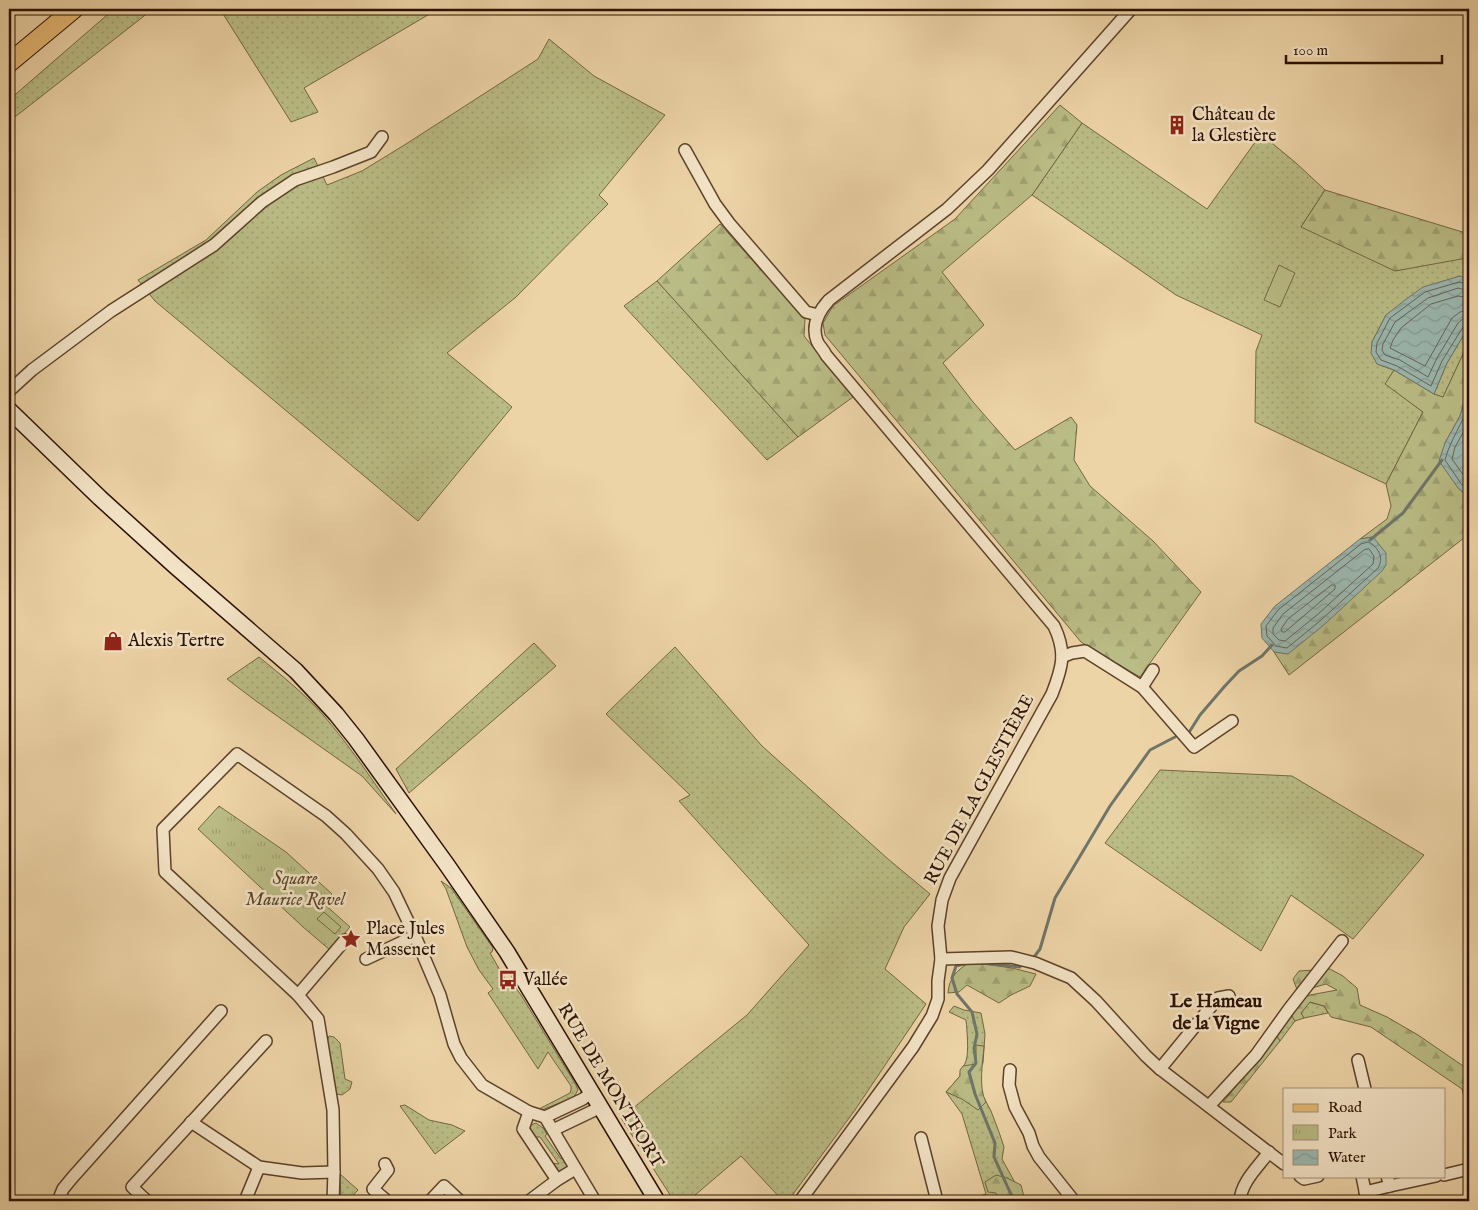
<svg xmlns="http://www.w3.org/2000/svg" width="1478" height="1210" font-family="'IM FELL English',serif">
	<defs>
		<pattern id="grass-dots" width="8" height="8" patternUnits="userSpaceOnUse" patternTransform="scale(1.25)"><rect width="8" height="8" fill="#babc85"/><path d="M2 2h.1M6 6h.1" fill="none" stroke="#a0a171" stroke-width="1.8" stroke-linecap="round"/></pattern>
		<pattern id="forest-firs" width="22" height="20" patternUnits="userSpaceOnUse" patternTransform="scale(1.25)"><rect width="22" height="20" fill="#babc85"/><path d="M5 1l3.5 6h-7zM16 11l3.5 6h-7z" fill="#a0a171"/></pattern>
		<pattern id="park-tufts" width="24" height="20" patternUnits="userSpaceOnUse" patternTransform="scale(1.25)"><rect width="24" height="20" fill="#babc85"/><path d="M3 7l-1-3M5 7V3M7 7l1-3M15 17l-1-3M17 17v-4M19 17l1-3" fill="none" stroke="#a0a171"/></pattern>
		<pattern id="water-waves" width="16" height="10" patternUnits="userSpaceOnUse" patternTransform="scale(1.25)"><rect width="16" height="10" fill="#9bb7af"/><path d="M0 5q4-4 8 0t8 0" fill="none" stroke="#869c95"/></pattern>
	</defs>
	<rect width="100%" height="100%" fill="#edd4a7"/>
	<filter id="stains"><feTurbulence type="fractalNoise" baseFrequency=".004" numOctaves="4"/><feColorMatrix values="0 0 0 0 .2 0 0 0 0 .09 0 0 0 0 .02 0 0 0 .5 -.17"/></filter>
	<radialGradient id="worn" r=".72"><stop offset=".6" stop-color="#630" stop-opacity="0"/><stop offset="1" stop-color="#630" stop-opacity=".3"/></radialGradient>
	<!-- grass -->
	<g fill="url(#grass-dots)" stroke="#736642">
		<polygon points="114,9 153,9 11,120 9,117 9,100"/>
		<polygon points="220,9 438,9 304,88 318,112 291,122"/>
		<polygon points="549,39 594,76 665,115 599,195 608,204 516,297 447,353 512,407 418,521 155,301 138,280 206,240 257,192 281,175 314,158 327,185 362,171 406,144 538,59"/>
		<polygon points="1082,123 1207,209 1261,134 1296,163 1325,190 1301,227 1469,259 1469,280 1459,276 1386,315 1372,342 1377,364 1394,370 1386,384 1423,412 1386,484 1255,422 1256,351 1262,335 1176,295 1032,195"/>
		<polygon points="657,281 798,437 767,460 624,306"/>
		<polygon points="1469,326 1469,341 1443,398 1434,394 1447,363"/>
		<polygon points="534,643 556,666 409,793 396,769"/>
		<polygon points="675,647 762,746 888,859 930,894 904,927 885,969 926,1004 855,1110 788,1201 783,1201 741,1156 688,1201 674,1201 621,1118 747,1015 809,945 679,801 690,795 606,714"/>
		<path d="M 259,657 C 281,675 304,693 324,716 C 350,746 373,781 396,814 L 362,776 L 256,701 L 227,679 Z"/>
		<polygon points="1160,770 1292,776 1424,855 1353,939 1291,895 1261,951 1105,843"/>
		<polygon points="441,881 451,888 493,948 492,952 490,953 507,982 512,983 521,995 576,1085 578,1090 574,1097 542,1110 539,1109 570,1093 571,1090 571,1086 548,1052 538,1069 488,993 493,989 479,970 467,947 446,889"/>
		<polygon points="1309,1002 1324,1006 1328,1013 1304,1018 1301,1013"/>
		<path d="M 954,1006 L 964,1010 L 981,1013 L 985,1034 L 983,1063 L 978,1073 L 983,1096 L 991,1111 L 999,1132 L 1004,1147 L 1002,1159 L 1025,1201 L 963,1201 L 986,1194 L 962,1114 L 946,1092 L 960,1076 C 960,1069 964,1067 966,1061 C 969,1052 967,1030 966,1020 L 949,1012 Z"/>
		<polygon points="1290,1013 1295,1021 1280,1041 1276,1035"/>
		<polygon points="329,1036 334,1037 340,1043 345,1079 352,1082 350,1089 342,1095 336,1094 333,1090 327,1042"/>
		<polygon points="405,1105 429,1120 452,1125 465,1131 435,1154 400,1106"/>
		<polygon points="536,1123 543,1128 547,1134 545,1136 561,1159 564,1157 568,1164 567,1167 562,1172 557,1171 552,1163 559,1164 540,1137 532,1137 529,1127 533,1124"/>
		<polygon points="340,1174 358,1190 348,1201 341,1201"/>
	</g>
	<!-- forest -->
	<g fill="url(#forest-firs)" stroke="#736642">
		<polygon points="1060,105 1082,123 1032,195 942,272 984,325 943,363 973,402 1015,450 1071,417 1077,425 1074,460 1090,486 1153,541 1201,592 1140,677 1081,642 825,335 823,323 833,306 955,219"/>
		<polygon points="1325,190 1469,234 1469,259 1467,258 1395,271 1301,227"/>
		<polygon points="720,224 805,319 804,336 853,397 798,437 657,281"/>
		<polygon points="1469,341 1469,387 1460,416 1445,443 1458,488 1469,497 1469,534 1289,675 1274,652 1288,653 1373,537 1360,539 1387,519 1391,506 1386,484 1423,412 1385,384 1394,370 1434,394 1443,397"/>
		<path d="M 970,962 L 1012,968 L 1036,974 L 1030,986 L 1011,995 L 999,1003 L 967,985 L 959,992 L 948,993 C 949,978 957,970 970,962 Z"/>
		<polygon points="1330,969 1343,976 1357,988 1360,1005 1387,1017 1418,1035 1469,1070 1469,1108 1467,1109 1462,1089 1371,1027 1331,1017 1324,1006 1310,1002 1301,1013 1304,1018 1295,1021 1290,1013 1300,999 1310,995 1337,990 1326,984 1298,992 1293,979 1299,971"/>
		<polygon points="1276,1035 1280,1041 1231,1102 1223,1102 1252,1067"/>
		<path d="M 976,1045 L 984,1046 C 983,1061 978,1088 986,1102 L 978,1110 L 962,1099 L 946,1092 L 960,1076 L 960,1070 L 963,1066 L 976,1064 Z"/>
		<polygon points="996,1175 1007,1178 1021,1185 1025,1201 995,1201 998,1199 996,1193 988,1192 985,1182"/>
	</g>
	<!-- park -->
	<polygon fill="url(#park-tufts)" stroke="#736642" points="219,806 286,852 332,894 323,903 350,927 330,950 303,927 198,829"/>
	<!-- pitch -->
	<g fill="#babc85" stroke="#736642">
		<polygon points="1279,265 1295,273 1280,307 1264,300"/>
		<polygon points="324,912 341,927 335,934 317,919"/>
	</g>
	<!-- water -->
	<g fill="url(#water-waves)" stroke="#6f7569">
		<polygon points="1460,276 1469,280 1469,326 1447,363 1434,394 1394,370 1377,364 1371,353 1372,342 1386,315 1405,300 1423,287"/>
		<polygon points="1469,387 1469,497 1458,488 1439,461 1445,443 1460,416"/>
		<polygon points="1373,537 1386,553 1386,565 1382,571 1325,624 1288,654 1274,652 1262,638 1261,624 1275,606 1360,539"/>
	</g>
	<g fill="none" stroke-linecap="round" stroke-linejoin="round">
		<!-- shore -->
		<g stroke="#646458" stroke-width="1">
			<polyline points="1469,285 1459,282 1425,292 1390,318 1377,343 1376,352 1381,360 1397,366 1431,386 1442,361 1463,327 1466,325 1469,324"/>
			<polyline points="1469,291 1458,288 1428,298 1395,322 1383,344 1382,350 1385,355 1400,360 1428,377 1437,358 1458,323 1463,319 1469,318"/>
			<polyline points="1469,298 1458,296 1431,304 1401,328 1393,340 1390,348 1425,366 1452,318 1460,312 1469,310"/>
			<path d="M 1469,404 C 1463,423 1450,440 1445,460 L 1462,485 L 1469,491"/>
			<polyline points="1469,422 1455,447 1452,459 1469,483"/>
			<path d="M 1369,542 C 1379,548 1384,558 1378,568 L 1321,620 L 1287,648 L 1276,646 L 1267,636 L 1266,626 L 1278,610 L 1361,544 Z"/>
			<polygon points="1369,549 1374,556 1373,564 1317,615 1285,641 1279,640 1273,634 1273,628 1283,614 1364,550"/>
			<polygon points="1332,585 1335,585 1335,589 1285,632 1282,632 1281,629 1288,619"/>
		</g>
		<!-- stream -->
		<g stroke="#6f7569" stroke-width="3">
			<polyline points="1370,540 1403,513 1442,460"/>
			<polyline points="1188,734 1200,715 1224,687 1239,671 1262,656 1272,645"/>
			<polyline points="1034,957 1040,949 1055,898 1110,806 1150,750 1175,737"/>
			<polyline points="967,963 956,966 952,978 957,994 972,1012 977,1034 974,1048 976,1063 969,1072 975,1094 995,1143 994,1157 1014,1201"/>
			<polyline points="981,963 1020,967"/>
		</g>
		<defs>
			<g id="minor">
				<polyline points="685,150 715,204 729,223 806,312 818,315"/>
				<polyline points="9,391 32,370 111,311 214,245 262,202 295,180 333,167 371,152 382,137"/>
				<polyline points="1062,657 1072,653 1085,651 1142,687 1194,747 1232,721"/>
				<polyline points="1142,687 1153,670"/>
				<polyline points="366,959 415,936"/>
				<polyline points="941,959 1011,957 1035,963 1071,978 1096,1001 1146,1056 1160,1069 1284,1164"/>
				<polyline points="298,995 345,940"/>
				<polyline points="1358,1060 1365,1089"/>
				<polyline points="1160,1069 1218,998 1229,996"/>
				<polyline points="1010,1070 1009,1085 1015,1107 1029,1133 1033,1146 1039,1157 1074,1201"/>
				<polyline points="1209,1106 1256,1055 1289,1009 1342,941"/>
				<polyline points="529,1112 523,1129 557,1180"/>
				<polyline points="545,1117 595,1201"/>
				<polyline points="191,1122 259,1167 302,1173 334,1172"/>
				<polyline points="553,1130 601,1107"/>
				<polyline points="921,1138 937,1201"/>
				<polyline points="385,1164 388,1170 373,1189 387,1201"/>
				<polyline points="1444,1175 1469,1169"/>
				<polyline points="1300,1176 1304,1179 1318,1176"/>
				<polyline points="1362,1176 1367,1201"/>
				<polyline points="1387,1176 1390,1186 1436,1176"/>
				<polyline points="1365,1192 1390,1186"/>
				<polyline points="58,1201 63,1189 72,1178 221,1011"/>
				<polyline points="147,1201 132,1187 266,1041"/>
				<polyline points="245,1201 259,1167"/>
				<polyline points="333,1201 334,1172 333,1110 318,1019 298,995 165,872 163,829 237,754 326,816 346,834 378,869 394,892 415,936 440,995 454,1044 461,1058 482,1085 529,1112 545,1117 583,1099 592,1092"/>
				<polyline points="430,1201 444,1186 460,1201"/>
				<polyline points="529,1201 557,1180 575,1169"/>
				<path d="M 800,1201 L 913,1047 L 932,1016 L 938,999 L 938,981 L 941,959 L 938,926 L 942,900 L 950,878 L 1052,694 C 1062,668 1067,653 1054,626 L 826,355 C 824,350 819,346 817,341 C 811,325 819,311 829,300 L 947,209 L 988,170 L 1131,9"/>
				<path d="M 1240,1201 C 1241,1182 1258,1167 1269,1152"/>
			</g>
			<polyline id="secondary" points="9,410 100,498 175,566 296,671 336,714 356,739 447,865 507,952 657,1201"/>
			<polyline id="primary" points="9,63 74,9"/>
		</defs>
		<!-- minor casing -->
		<use href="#minor" stroke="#5c422a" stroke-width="14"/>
		<!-- secondary casing -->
		<use href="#secondary" stroke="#2c1100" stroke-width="18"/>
		<!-- primary casing -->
		<use href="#primary" stroke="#2c1100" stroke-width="20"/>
		<!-- minor -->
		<use href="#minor" stroke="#f3e3c6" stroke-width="11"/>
		<!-- secondary -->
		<use href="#secondary" stroke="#f3e3c6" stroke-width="15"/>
		<!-- primary -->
		<use href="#primary" stroke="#e6ba74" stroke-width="18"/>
	</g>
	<!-- icons -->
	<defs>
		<symbol id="building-bare" viewBox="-9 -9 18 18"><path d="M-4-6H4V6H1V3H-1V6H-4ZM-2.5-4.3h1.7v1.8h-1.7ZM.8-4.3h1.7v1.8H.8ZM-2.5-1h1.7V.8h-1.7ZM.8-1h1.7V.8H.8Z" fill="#8f2418" stroke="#f3e3c6" stroke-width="2.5" paint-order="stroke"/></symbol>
		<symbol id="shop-bare" viewBox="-9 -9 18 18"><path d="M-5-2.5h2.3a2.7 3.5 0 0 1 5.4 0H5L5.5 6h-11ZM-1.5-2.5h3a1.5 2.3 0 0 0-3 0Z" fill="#8f2418" stroke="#f3e3c6" stroke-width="2.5" paint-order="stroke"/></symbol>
		<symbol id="sight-bare" viewBox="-9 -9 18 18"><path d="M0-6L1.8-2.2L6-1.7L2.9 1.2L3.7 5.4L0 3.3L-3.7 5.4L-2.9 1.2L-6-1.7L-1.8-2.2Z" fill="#8f2418" stroke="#f3e3c6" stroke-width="2.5" paint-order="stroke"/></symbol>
		<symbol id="bus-bare" viewBox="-9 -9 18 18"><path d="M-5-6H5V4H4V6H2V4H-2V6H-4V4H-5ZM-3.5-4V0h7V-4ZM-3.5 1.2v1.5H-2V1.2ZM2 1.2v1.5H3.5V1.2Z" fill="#8f2418" stroke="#f3e3c6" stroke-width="2.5" paint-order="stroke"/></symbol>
	</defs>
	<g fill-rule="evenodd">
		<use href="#building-bare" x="1163" y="111" width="28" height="28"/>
		<use href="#shop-bare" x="99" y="627" width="28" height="28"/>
		<use href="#sight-bare" x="337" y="925" width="28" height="28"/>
		<use href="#bus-bare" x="494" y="966" width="28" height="28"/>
	</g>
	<g text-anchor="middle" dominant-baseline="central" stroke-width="5" stroke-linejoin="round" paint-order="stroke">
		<!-- poi labels -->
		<g font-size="18" fill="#2c1100" stroke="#f3e3c6" text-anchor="start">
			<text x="1192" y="115">Château de<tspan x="1192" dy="21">la Glestière</tspan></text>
			<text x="128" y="641">Alexis Tertre</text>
			<text x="366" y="929">Place Jules<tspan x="366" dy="21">Massenet</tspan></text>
			<text x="523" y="980">Vallée</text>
		</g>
		<!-- street labels -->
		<g font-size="18" fill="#2c1100" stroke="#f3e3c6">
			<text transform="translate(980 790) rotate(-62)">RUE DE LA GLESTIÈRE</text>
			<text transform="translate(610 1086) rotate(59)">RUE DE MONTFORT</text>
		</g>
		<!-- park labels -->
		<g font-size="18" font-style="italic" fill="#574428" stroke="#f3e3c6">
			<text x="295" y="879">Square<tspan x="295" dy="21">Maurice Ravel</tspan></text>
		</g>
		<!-- neighbourhood labels -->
		<g font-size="19" font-weight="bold" fill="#2c1100" stroke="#f3e3c6">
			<text x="1216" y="1002">Le Hameau<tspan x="1216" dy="22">de la Vigne</tspan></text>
		</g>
	</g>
	<!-- margin -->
	<rect width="1478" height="1210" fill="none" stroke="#edd4a7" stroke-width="30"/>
	<rect x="10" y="10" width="1458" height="1190" fill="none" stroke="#2c1100" stroke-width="2.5"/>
	<rect x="15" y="15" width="1448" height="1180" fill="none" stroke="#2c1100"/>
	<!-- legend -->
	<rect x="1283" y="1088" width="162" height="90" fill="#f3e3c6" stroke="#a38f77"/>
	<rect x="1293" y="1104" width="25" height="8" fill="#e6ba74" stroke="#a38f77"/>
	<text x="1328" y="1112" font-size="15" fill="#2c1100">Road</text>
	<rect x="1293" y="1125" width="25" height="15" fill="url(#park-tufts)" stroke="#a38f77"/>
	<text x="1328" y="1138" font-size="15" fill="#2c1100">Park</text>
	<rect x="1293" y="1150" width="25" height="15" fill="url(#water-waves)" stroke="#a38f77"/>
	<text x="1328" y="1162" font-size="15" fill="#2c1100">Water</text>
	<!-- scale -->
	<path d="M1286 55v8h156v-8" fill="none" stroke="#2c1100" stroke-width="2.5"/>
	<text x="1293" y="55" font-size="15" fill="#2c1100" stroke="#f3e3c6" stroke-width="4" paint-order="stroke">100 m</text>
	<rect width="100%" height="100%" filter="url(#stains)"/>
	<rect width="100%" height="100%" fill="url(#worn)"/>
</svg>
